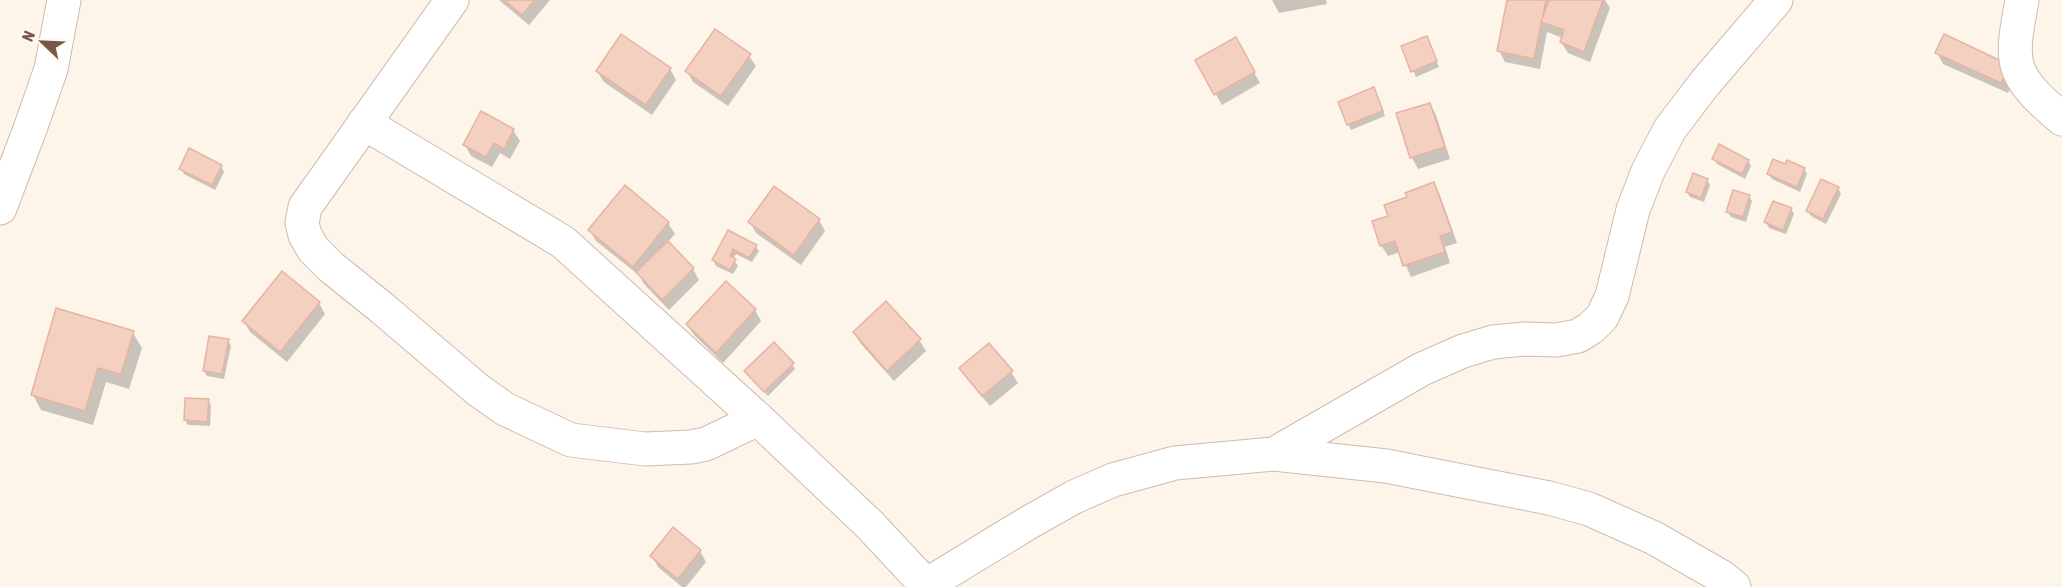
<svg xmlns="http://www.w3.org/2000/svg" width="2062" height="587" font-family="'Asap Condensed',sans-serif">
	<rect width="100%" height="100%" fill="#fdf4ea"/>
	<!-- shadow -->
	<g fill="#0003">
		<polygon points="499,0 550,0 529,25"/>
		<polygon points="1272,0 1326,0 1327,4 1279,13"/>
		<polygon points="1509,0 1605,0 1610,8 1590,62 1568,53 1561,42 1563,38 1547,32 1540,69 1505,62 1499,51"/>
		<polygon points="1236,39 1260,83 1222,105 1197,61"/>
		<polygon points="1429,43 1439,67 1416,77 1403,47"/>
		<polygon points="1937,53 2015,77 2008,93 1943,64"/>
		<polygon points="749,56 756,66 728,106 693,82 687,71"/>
		<polygon points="670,69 676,80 652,115 604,82 597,71"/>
		<polygon points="1377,95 1385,116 1351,130 1348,124"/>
		<polygon points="1430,104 1436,115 1450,159 1418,169 1412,158 1398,114"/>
		<polygon points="513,130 520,141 510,159 500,153 492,167 471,156 465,145"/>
		<polygon points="1714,159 1748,161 1751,166 1745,179 1717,164"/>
		<polygon points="221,166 224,172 215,190 184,174 181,168"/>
		<polygon points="1804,169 1807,174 1800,192 1772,179 1769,174"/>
		<polygon points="1707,180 1710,185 1704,202 1690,197 1687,192"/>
		<polygon points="1434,184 1440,195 1457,243 1445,247 1450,263 1411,277 1400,252 1388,256 1381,245 1390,217 1408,198"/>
		<polygon points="625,187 668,223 675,234 667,243 693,269 699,280 669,310 644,284 640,276 596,241 590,230"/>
		<polygon points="1838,188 1841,194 1826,224 1811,216 1808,211"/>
		<polygon points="1749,196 1752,201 1746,222 1731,217 1728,212"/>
		<polygon points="1791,209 1794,214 1786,234 1769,228 1766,222"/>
		<polygon points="819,220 825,231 801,265 756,233 750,222"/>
		<polygon points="728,232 755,246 759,251 752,262 736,254 733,259 738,266 733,274 716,266 713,260"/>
		<polygon points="726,283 755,310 761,321 723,363 694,335 687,325"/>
		<polygon points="319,303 325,314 287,362 250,332 244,321"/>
		<polygon points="133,333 142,348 129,389 106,382 93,425 41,410 33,395"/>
		<polygon points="854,333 919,340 926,351 894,381 861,344"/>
		<polygon points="228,341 231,346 224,379 207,376 204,371"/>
		<polygon points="792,364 795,369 768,396 746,371"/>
		<polygon points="961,369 1011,372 1018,383 990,406 967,379"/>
		<polygon points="208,400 211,406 210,426 188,425 185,420"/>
		<polygon points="673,529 700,551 706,562 686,587 682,587 658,567 652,556"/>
	</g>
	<!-- building -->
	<g fill="#f4d0c1" stroke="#e7b4a0" stroke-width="1.5">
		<polygon points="504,0 535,0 522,15"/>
		<polygon points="1507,0 1546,0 1534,59 1497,51"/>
		<polygon points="1549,0 1603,0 1584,52 1560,42 1564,30 1541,22"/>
		<polygon points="715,29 751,54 721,96 685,71"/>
		<polygon points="621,34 671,68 646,105 596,71"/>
		<polygon points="1944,34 2010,65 2001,83 1935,53"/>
		<polygon points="1427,36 1437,61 1411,72 1401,46"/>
		<polygon points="1236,37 1255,72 1214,95 1195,60"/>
		<polygon points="1374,87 1383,111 1347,125 1338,102"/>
		<polygon points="1430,103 1445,147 1410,158 1396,113"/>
		<polygon points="481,111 514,129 504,149 494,143 486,157 463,145"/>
		<polygon points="1719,144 1749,160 1742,174 1712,159"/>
		<polygon points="189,148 222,165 212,185 179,169"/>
		<polygon points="1773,159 1785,164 1787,160 1805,168 1797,187 1767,174"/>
		<polygon points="1693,173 1708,179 1701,198 1686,192"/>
		<polygon points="1821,179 1839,187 1823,219 1806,211"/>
		<polygon points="1434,182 1452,232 1440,236 1445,252 1403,266 1395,241 1380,246 1372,221 1388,216 1384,205 1407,197 1405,193"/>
		<polygon points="625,185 669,222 633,267 588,230"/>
		<polygon points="774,186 820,219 794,255 748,222"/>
		<polygon points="1733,190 1750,195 1743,217 1726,212"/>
		<polygon points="1773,201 1792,208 1783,230 1764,222"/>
		<polygon points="728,230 757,245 749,258 733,249 730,256 736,259 730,270 712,260"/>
		<polygon points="668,241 694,268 662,300 636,272"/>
		<polygon points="282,271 320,302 280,352 242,321"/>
		<polygon points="726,281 756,309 716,353 686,324"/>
		<polygon points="886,301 921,339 887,371 853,332"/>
		<polygon points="56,308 134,331 121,374 98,368 85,411 31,395"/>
		<polygon points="209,336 229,339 222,374 203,371"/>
		<polygon points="774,342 794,363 764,392 744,371"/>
		<polygon points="989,343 1013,371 982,396 959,368"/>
		<polygon points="185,398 209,399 207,422 184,420"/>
		<polygon points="673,527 701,550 678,579 650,556"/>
	</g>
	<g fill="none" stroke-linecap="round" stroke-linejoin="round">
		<defs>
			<g id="minor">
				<polyline points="452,0 305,207 302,223 305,235 313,249 331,267 382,308 478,390 505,409 571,440 645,449 691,447 706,444 758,419"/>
				<path d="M 2022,0 C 2019,20 2012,45 2017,65 C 2023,87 2046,105 2062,119"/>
				<polyline points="364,123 563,242 758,419 870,525 926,585"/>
				<polyline points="0,208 30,129 51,69 64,0"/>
				<polyline points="1274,454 1386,466 1549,498 1589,509 1654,538 1722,577 1734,587"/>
				<polyline points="923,587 1028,523 1074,497 1113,480 1175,463 1274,454 1422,369 1463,351 1493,342 1525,339 1556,340 1578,336 1591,328 1602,317 1612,296 1633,210 1648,171 1670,129 1705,83 1776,0"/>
			</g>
		</defs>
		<!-- minor casing -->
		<use href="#minor" stroke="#d1baae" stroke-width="35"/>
		<!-- minor -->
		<use href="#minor" stroke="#fff" stroke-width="33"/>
	</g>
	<!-- north arrow -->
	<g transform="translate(42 42) rotate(293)" stroke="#fff8f1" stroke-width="4.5" paint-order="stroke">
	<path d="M0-4.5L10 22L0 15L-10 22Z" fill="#7a574b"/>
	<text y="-9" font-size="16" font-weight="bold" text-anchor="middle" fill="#7a574b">N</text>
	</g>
</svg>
